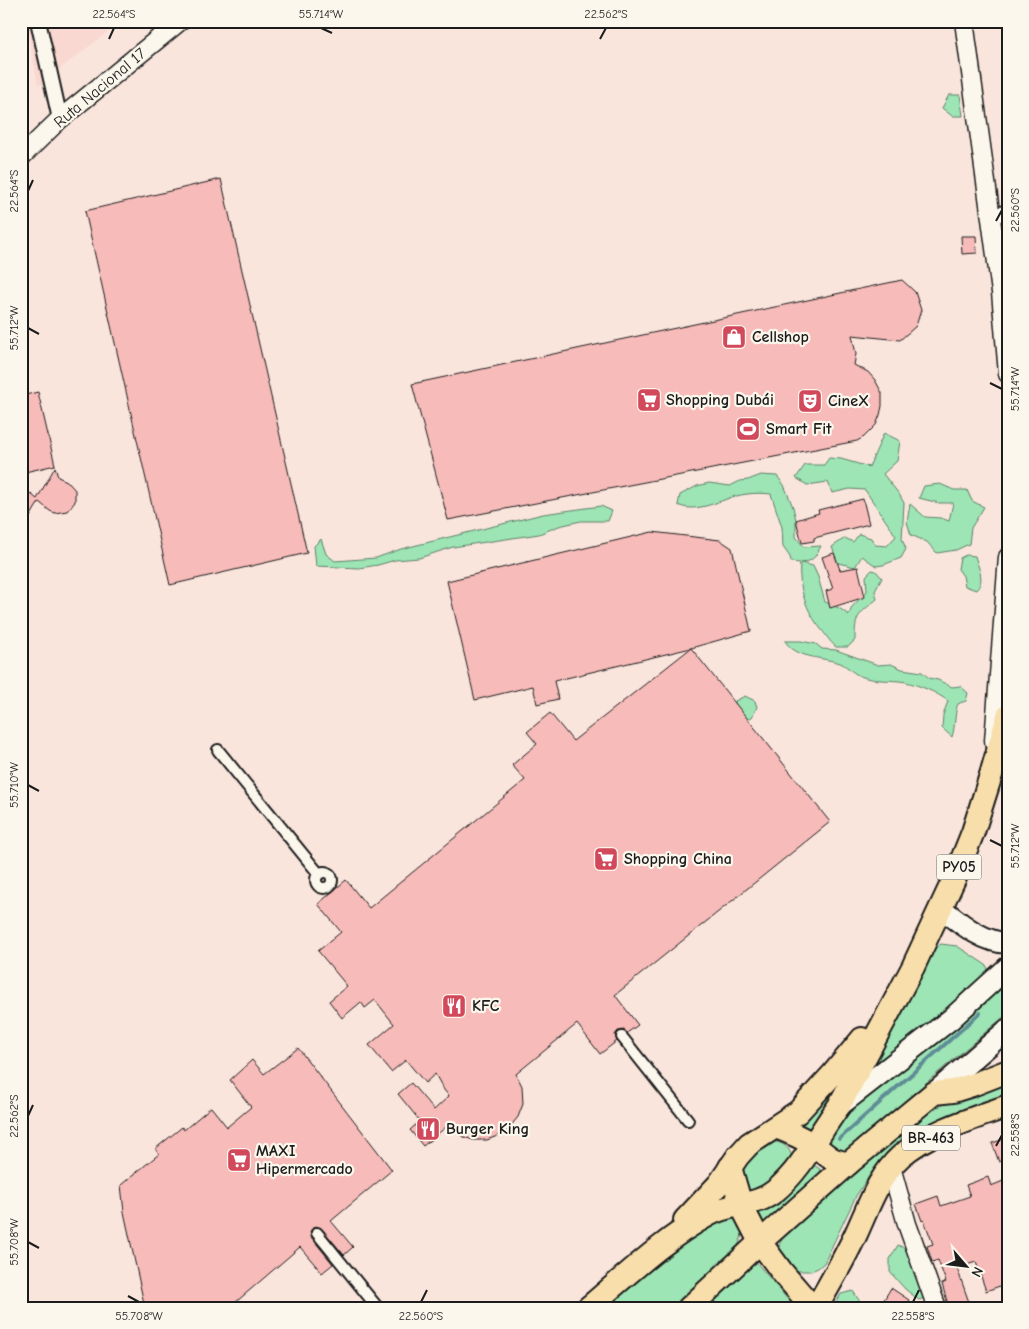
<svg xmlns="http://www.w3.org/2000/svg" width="1029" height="1329" font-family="'Comic Neue',sans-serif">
	<rect width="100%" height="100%" fill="#fae5dd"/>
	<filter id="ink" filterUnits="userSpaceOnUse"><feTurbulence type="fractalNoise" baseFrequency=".02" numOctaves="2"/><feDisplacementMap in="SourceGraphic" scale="10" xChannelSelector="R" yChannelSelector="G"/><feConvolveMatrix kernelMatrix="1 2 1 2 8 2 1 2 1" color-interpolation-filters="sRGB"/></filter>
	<g filter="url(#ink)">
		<!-- built -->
		<polygon fill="#f9d8d2" points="26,21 122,21 38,86"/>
		<!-- green -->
		<g fill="#9de5b4" stroke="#5c8068">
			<polygon points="949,95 960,95 963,116 952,116 942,108"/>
			<polygon points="884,433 900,441 897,461 883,474 899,494 904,503 902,539 906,549 901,558 883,565 876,566 862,556 855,567 838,563 832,547 845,538 853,542 859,534 871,538 875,545 887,546 896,536 865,490 850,489 832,493 828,482 807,485 796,478 805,465 824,465 829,458 841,459 869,467"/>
			<path d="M 761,475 L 777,476 L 784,485 L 793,507 L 796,520 L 796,537 L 804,547 L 821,546 C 815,557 814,561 801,563 L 813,566 L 818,577 L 825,602 L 839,608 L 849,615 L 852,607 L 867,591 L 866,576 L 872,570 L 876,571 L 882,578 L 875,591 L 877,599 C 858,615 855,615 855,640 L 848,647 L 836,647 C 829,641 827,636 821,629 C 806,611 798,587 800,563 L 791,562 L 790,557 L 783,547 L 782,527 L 771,494 C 755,492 739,494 724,500 C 710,505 692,512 678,505 L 680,495 L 697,486 L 709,483 L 730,486 L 740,481 L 748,480 Z"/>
			<polygon points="940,484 954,490 967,490 972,501 984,507 971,528 969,544 956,550 937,553 927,542 911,535 907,522 910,504 925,517 941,518 949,521 953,503 939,503 919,498 924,486"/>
			<polygon points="601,506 612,511 608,521 581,521 559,526 539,534 453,547 419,558 395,560 378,565 359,568 316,566 314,546 321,539 326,554 335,561 376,558 401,549 543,514"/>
			<path d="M 966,555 L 975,556 C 978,567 986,581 976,590 L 965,586 L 963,576 L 958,569 L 960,558 Z"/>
			<path d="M 785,641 L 801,641 L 816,644 L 822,649 L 836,650 L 878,665 L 891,664 L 902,669 L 922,672 L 929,678 L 938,680 L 952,687 L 960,686 L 968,693 L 966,701 C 964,702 961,702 958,704 C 955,708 955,729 952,737 L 942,728 L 943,715 L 948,701 C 936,692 921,686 906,682 C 891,679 875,682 860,676 C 852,673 846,664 837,662 C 819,657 796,658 785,641 Z"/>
			<polygon points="745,696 755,701 757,707 752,717 747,720 737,713 735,701"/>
			<polygon points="941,944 957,946 986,965 989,971 974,988 870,1072 933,950"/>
			<polygon points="1008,981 1008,1013 845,1152 841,1153 829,1144 829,1140 846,1114"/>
			<polygon points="856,1061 810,1130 799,1126 799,1122"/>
			<polygon points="1008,1080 1008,1096 899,1147 871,1173 856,1196 824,1263 818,1268 811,1271 797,1271 791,1268 779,1251 779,1245 785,1234 917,1118 935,1108"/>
			<path d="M 772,1141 C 783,1143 789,1146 792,1157 L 778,1181 L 752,1191 L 747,1188 L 740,1168 L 745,1160 Z"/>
			<polygon points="809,1162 820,1169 821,1173 766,1223 762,1224 753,1213"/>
			<path d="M 734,1218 L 742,1229 C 742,1233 742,1237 740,1241 C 734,1258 686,1296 670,1308 L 604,1308 L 690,1237 L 718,1219 Z"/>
			<polygon points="898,1245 906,1249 931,1295 919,1300 905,1289 890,1272 890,1259"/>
			<polygon points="756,1262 795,1308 705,1308 750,1264"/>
			<polygon points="853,1291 864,1308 838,1308 837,1301 841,1294"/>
		</g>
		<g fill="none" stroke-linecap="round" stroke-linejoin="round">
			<!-- stream -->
			<polyline stroke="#5f8d97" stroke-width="4" points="839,1139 980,1013"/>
		</g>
		<!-- building -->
		<g fill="#f7bbb9" stroke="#1c1c1c">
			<polygon points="221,179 307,553 170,585 85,211"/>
			<polygon points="961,236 976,236 977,253 962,254"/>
			<polygon points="902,280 915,292 921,310 916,326 900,340 852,335 856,354 854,365 868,372 875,380 882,393 882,406 880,415 876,425 864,437 857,441 448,520 412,384"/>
			<polygon points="38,392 55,465 21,473 21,396"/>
			<polygon points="55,467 58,477 67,481 75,490 75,502 67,511 55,513 50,511 39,502 30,517 21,524 21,486 37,499"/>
			<polygon points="863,499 869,524 814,538 814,541 802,543 796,520 819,513 818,510"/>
			<polygon points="652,532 720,540 732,548 751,631 691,648 830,822 615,995 638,1025 627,1033 624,1030 618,1031 615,1035 617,1041 600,1054 577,1024 516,1074 522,1086 523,1104 518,1117 505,1133 487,1140 473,1140 464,1137 446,1127 423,1146 410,1130 420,1121 398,1094 411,1083 434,1110 449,1096 444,1090 435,1074 425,1083 406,1060 391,1072 369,1045 394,1024 375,1000 365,1008 361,1002 342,1018 329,1001 347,986 318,951 341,932 318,904 346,880 369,908 525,780 512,765 537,744 527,732 550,713 573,741 691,648 554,681 558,699 537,704 533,686 475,700 447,581"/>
			<polygon points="834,553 840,570 858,567 865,597 830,608 826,591 833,589 822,557"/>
			<polygon points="298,1048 392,1170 331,1221 353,1247 344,1255 322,1229 315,1226 310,1231 311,1237 333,1264 322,1273 300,1247 229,1308 145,1308 124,1212 121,1185 159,1154 155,1149 182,1127 184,1130 211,1107 227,1127 251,1107 230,1080 252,1060 264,1074"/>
			<polygon points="1008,1138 1008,1158 999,1162 992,1143"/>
			<polygon points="988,1177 991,1186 1008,1179 1008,1213 1002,1215 1008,1233 1008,1283 986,1291 976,1262 957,1268 971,1308 949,1308 942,1284 946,1282 938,1260 932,1262 927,1246 933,1244 924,1220 922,1221 916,1204 938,1196 941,1206 970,1196 966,1185"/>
			<polygon points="891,1288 909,1300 904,1308 879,1308"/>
		</g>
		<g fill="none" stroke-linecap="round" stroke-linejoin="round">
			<defs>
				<g id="pedestrian">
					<polyline points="218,750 319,874"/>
					<circle cx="324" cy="880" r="8"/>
					<polyline points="622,1037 688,1120"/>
					<polyline points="317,1233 378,1308"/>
				</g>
				<g id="minor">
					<polyline points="38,21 60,119"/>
					<polyline points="990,215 1008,213"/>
				</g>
				<g id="tertiary">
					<polyline points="964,21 1001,292 1008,374"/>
					<polyline points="21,157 60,119 180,21"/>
					<polyline points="994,741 1008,557"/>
					<polyline points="891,1167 907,1224 937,1308"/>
				</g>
				<g id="secondary">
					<path d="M 941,908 C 959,922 983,943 1008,943"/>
					<polyline points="934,1093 1008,1029"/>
					<polyline points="839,1106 951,1019 1008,967"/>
				</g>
				<g id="primary">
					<polyline points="760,1242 782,1272 813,1308"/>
					<polyline points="689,1308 760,1242 849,1163 934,1093 953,1091 972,1085 1008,1071"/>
					<path d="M 816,1308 C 830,1284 844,1259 856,1234 C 869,1206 878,1177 901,1156 C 930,1131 972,1119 1008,1106"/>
				</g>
				<g id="trunk">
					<path d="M 776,1127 C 789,1132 801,1137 812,1144 C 826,1153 831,1163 849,1163"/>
					<polyline points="730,1167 741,1205 760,1242"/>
					<polyline points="685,1220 719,1184 738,1156 749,1144 798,1112 832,1075 862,1039"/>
					<path d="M 588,1308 C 626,1276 664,1239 708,1215 C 729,1203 756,1207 775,1191 C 803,1168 818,1134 839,1106 L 913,967 L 955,877 L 973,832 L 991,775 L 1008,716"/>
				</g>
			</defs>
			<!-- pedestrian casing -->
			<use href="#pedestrian" stroke="#1c1c1c" stroke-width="14"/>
			<!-- minor casing -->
			<use href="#minor" stroke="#1c1c1c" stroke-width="18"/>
			<!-- tertiary casing -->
			<use href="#tertiary" stroke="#1c1c1c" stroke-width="21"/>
			<!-- secondary casing -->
			<use href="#secondary" stroke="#1c1c1c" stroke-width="24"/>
			<!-- primary casing -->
			<use href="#primary" stroke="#1c1c1c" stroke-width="26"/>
			<!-- trunk casing -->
			<use href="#trunk" stroke="#1c1c1c" stroke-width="26"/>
			<!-- pedestrian -->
			<use href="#pedestrian" stroke="#fbf7ec" stroke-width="10"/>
			<!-- minor -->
			<use href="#minor" stroke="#fbf7ec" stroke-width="14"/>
			<!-- tertiary -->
			<use href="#tertiary" stroke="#fbf7ec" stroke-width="18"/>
			<!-- secondary -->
			<use href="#secondary" stroke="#fbf7ec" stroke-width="20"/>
			<!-- primary -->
			<use href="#primary" stroke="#f8deab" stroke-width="22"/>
			<!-- trunk -->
			<use href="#trunk" stroke="#f8deab" stroke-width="22"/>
		</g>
	</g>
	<!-- ticks -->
	<path fill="none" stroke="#1c1c1c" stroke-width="2" d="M 321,28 L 332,33M 109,39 L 114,28M 600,39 L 606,28M 28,191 L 33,180M 996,221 L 1002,210M 28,328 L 39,334M 990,383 L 1002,389M 28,785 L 39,791M 990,840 L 1002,846M 28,1116 L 33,1105M 996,1146 L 1002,1135M 28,1242 L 39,1248M 128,1296 L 139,1302M 421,1302 L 427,1290M 913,1302 L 919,1290"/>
	<!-- icons -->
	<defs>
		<symbol id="shop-square" viewBox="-11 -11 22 22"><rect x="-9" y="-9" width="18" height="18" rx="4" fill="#d1495b" stroke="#fbf7ec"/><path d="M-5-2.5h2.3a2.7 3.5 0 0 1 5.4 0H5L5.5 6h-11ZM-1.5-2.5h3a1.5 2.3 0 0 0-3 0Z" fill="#fff"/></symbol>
		<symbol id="supermarket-square" viewBox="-11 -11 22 22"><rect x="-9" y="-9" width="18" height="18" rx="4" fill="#d1495b" stroke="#fbf7ec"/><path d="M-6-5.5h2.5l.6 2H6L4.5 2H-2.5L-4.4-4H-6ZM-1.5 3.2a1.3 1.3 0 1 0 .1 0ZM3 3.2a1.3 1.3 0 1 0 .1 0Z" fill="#fff"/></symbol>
		<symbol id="theatre-square" viewBox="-11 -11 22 22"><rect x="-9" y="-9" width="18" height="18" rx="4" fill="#d1495b" stroke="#fbf7ec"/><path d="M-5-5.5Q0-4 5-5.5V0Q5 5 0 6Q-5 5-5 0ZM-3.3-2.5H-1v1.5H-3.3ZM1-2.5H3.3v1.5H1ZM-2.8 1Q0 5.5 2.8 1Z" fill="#fff"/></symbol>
		<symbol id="stadium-square" viewBox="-11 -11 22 22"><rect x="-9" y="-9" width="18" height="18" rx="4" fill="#d1495b" stroke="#fbf7ec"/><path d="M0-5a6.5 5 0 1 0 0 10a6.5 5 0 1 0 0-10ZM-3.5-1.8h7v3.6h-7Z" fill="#fff"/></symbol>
		<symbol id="restaurant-square" viewBox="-11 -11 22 22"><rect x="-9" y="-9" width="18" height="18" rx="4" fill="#d1495b" stroke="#fbf7ec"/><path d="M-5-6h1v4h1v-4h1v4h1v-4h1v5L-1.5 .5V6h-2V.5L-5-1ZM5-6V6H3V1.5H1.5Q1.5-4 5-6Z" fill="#fff"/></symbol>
	</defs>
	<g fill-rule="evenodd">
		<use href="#shop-square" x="720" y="323" width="28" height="28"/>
		<use href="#supermarket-square" x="635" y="386" width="28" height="28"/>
		<use href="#theatre-square" x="796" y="387" width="28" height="28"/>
		<use href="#stadium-square" x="734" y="415" width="28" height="28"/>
		<use href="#supermarket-square" x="592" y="845" width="28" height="28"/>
		<use href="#restaurant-square" x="440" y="992" width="28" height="28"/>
		<use href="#restaurant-square" x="414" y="1115" width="28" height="28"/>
		<use href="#supermarket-square" x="225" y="1146" width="28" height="28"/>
	</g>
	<g text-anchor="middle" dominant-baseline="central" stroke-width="4.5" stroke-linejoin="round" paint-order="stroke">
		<!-- shield labels -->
		<g fill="#fbf7ec" stroke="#5f5e5a" stroke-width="1">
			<rect x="936.5" y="854.5" width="45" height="25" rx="4"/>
			<rect x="902" y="1125.5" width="58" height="25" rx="4"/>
		</g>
		<g font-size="15" font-weight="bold" fill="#1c1c1c">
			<text x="959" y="867">PY05</text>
			<text x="931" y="1138">BR-463</text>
		</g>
		<!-- street labels -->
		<g font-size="16" fill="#1c1c1c" stroke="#fbf7ec">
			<text transform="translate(100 88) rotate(-40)">Ruta Nacional 17</text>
		</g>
		<!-- poi labels -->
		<g font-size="16" font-weight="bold" fill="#1c1c1c" stroke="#fbf7ec" text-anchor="start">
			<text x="752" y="337">Cellshop</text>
			<text x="666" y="400">Shopping Dubái</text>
			<text x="828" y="401">CineX</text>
			<text x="766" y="429">Smart Fit</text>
			<text x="624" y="859">Shopping China</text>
			<text x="472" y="1006">KFC</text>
			<text x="446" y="1129">Burger King</text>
			<text x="256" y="1151">MAXI<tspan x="256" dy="18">Hipermercado</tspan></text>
		</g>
	</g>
	<!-- margin -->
	<rect width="1029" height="1329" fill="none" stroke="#fbf7ec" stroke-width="55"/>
	<!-- north arrow -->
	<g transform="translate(966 1266) rotate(118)" stroke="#fbf7ec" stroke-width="4" paint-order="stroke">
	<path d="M0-4L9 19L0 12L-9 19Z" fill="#1c1c1c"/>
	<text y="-8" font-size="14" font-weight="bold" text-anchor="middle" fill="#1c1c1c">N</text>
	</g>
	<rect x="28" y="28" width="974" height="1274" fill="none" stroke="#1c1c1c" stroke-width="2"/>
	<g font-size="12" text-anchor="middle" fill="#1c1c1c">
		<text x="114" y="18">22.564°S</text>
		<text x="321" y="18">55.714°W</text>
		<text x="606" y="18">22.562°S</text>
		<text transform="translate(14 191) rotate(-90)" y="4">22.564°S</text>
		<text transform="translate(1015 210) rotate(-90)" y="4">22.560°S</text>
		<text transform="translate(14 328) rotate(-90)" y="4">55.712°W</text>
		<text transform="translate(1015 389) rotate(-90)" y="4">55.714°W</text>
		<text transform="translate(14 785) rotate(-90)" y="4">55.710°W</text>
		<text transform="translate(1015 846) rotate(-90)" y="4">55.712°W</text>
		<text transform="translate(14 1116) rotate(-90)" y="4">22.562°S</text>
		<text transform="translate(1015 1135) rotate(-90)" y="4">22.558°S</text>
		<text transform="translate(14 1242) rotate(-90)" y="4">55.708°W</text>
		<text x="139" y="1320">55.708°W</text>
		<text x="421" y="1320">22.560°S</text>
		<text x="913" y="1320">22.558°S</text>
	</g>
</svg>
